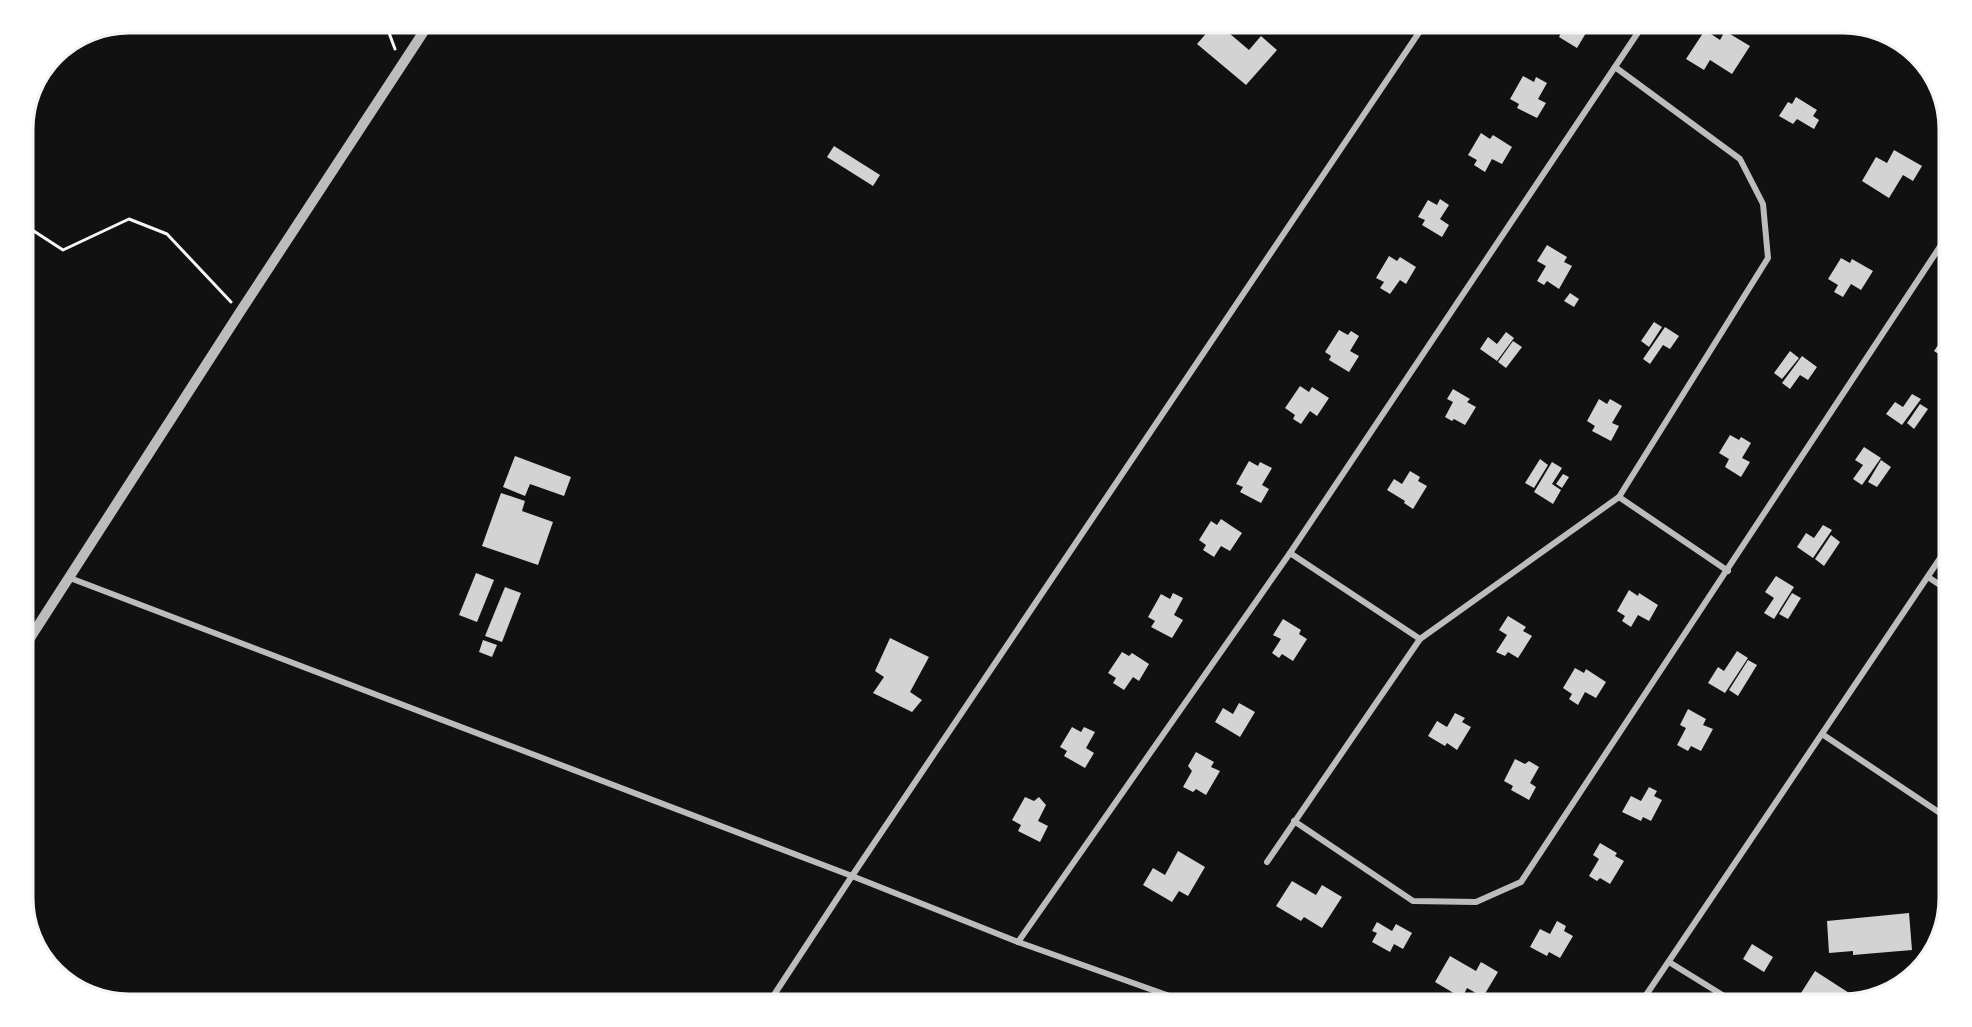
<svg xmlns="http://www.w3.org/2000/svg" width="1972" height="1027" font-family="Lato,sans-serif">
	<rect width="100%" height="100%" fill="#111"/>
	<!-- building -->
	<g fill="#d3d3d3">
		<polygon points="1216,22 1249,50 1261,36 1277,50 1246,85 1197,44"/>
		<polygon points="1557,22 1584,22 1579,29 1586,33 1577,48 1559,37 1561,33 1553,28"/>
		<polygon points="1705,30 1720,40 1725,31 1750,46 1732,74 1710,60 1704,70 1686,59"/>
		<polygon points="1523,76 1534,82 1536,77 1547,83 1538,99 1546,103 1537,118 1517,108 1519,104 1510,99"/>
		<polygon points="1796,97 1817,110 1813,116 1819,120 1814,129 1797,119 1793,124 1779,116 1788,102 1792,104"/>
		<polygon points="1481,133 1490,139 1493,135 1512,147 1502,164 1492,159 1485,172 1474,165 1477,160 1468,155"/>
		<polygon points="834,146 880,175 873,186 827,157"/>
		<polygon points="1894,150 1922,166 1913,181 1903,175 1889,198 1862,181 1876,157 1887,163"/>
		<polygon points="1440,199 1449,205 1440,219 1449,225 1442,237 1422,225 1425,220 1418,217 1428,200 1437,205"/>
		<polygon points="1547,245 1567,257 1564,262 1572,266 1559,289 1547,281 1544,285 1537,281 1546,266 1537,261"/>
		<polygon points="1389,256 1397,261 1400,257 1416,267 1406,284 1400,280 1390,294 1380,288 1384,282 1376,278"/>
		<polygon points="1841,258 1850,263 1852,259 1873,271 1861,290 1851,284 1843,297 1834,292 1838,285 1828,279"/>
		<polygon points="1570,293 1579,299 1574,307 1564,301"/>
		<polygon points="1949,317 1949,351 1945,358 1934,351 1949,329 1943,326"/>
		<polygon points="1654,322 1662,327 1649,347 1641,341"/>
		<polygon points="1665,327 1679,336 1670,349 1663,345 1650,364 1643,359"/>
		<polygon points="1339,330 1348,335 1351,331 1359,336 1350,351 1359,356 1349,372 1329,360 1331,356 1325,352"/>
		<polygon points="1506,332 1514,338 1497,361 1480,349 1488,337 1497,344"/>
		<polygon points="1513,341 1522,347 1506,368 1498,362"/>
		<polygon points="1790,351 1799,358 1782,379 1774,373"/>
		<polygon points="1802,356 1817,367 1808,380 1800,375 1790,389 1782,383"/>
		<polygon points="1300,386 1309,392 1312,387 1329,398 1317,416 1310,411 1301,424 1293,419 1295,415 1285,408"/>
		<polygon points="1453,389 1470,399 1467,402 1476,407 1465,425 1454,419 1452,421 1445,417 1453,402 1447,399"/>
		<polygon points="1912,394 1921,399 1902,425 1886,414 1895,402 1903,407"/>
		<polygon points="1599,399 1607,404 1610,399 1622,406 1612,423 1619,426 1611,441 1592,431 1595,426 1587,421"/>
		<polygon points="1920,404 1928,409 1914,429 1907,423"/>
		<polygon points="1730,435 1739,440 1741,437 1751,443 1742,458 1750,462 1741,477 1725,467 1729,459 1719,453"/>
		<polygon points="1864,447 1881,458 1862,485 1853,479 1863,465 1855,460"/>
		<polygon points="515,456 571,477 564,496 530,484 525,496 503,487"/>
		<polygon points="1540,459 1548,465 1534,488 1525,483"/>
		<polygon points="1881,460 1891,467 1877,487 1868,482"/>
		<polygon points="1249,461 1258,466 1260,462 1272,468 1262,485 1269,489 1261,503 1240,492 1243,487 1236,484"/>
		<polygon points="1552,462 1562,468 1552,484 1561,490 1553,504 1534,492"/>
		<polygon points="1410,471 1420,477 1418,481 1427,486 1413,509 1404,503 1405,501 1387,490 1394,479 1402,484"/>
		<polygon points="1563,474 1569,477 1562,488 1556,484"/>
		<polygon points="501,493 525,501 522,511 553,522 538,565 482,546"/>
		<polygon points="1221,519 1242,533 1230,551 1221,546 1214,557 1203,550 1206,545 1199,540 1211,521 1217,525"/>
		<polygon points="1823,525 1832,530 1813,558 1797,547 1806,533 1814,538"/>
		<polygon points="1831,535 1840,542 1824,566 1815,559"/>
		<polygon points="476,573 494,580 477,622 459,615"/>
		<polygon points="1776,576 1794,587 1774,619 1764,613 1774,598 1765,592"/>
		<polygon points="505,587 521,593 502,642 485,636"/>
		<polygon points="1629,590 1638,596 1639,593 1658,605 1649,621 1638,615 1631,627 1622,621 1625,616 1617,611"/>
		<polygon points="1173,593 1183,598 1174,615 1183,620 1172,638 1151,627 1155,621 1148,617 1161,594 1170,599"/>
		<polygon points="1792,593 1801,598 1788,619 1779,614"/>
		<polygon points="1508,616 1526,627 1523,631 1532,636 1518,658 1508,652 1505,656 1496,652 1507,635 1499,630"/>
		<polygon points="1283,619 1301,630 1299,634 1307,639 1293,661 1282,654 1279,658 1272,653 1281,639 1273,635"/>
		<polygon points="890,638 929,657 910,692 922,700 912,712 873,693 884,677 875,671"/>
		<polygon points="483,640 497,645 492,657 479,652"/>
		<polygon points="1737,651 1748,658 1725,693 1708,683 1718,667 1724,671"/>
		<polygon points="1122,652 1129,656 1132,653 1149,664 1139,681 1133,677 1124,690 1113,683 1116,678 1108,673"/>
		<polygon points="1748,660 1757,665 1738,696 1729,690"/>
		<polygon points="1575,668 1584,673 1586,669 1606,682 1596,698 1585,692 1578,705 1569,699 1572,694 1563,688"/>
		<polygon points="1239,703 1255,712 1240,737 1215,722 1223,708 1233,714"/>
		<polygon points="1688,709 1706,719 1703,725 1713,729 1701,751 1691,746 1688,751 1677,745 1686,728 1680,725"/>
		<polygon points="1455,713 1465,718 1462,722 1471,727 1457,750 1447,743 1445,746 1428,736 1437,721 1447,727"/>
		<polygon points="1072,727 1081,732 1084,727 1095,732 1086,748 1094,753 1085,768 1064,756 1067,751 1060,747"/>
		<polygon points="1196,752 1214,762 1211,767 1220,771 1206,795 1196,789 1193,792 1183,787 1192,771 1188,766"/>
		<polygon points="1515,759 1525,764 1529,761 1539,767 1530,783 1536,787 1529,800 1511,790 1513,786 1504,781"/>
		<polygon points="1649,787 1657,791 1654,796 1662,800 1651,821 1643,817 1641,821 1622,812 1631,796 1641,801"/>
		<polygon points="1025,797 1034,801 1039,797 1046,805 1038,821 1048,826 1040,842 1018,831 1021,825 1012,820"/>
		<polygon points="1600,843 1617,853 1615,856 1624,861 1610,884 1600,878 1597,881 1589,876 1599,859 1593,855"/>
		<polygon points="1178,851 1205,867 1188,896 1179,891 1172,902 1143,885 1153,868 1165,875"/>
		<polygon points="1292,881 1316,895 1322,885 1342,897 1322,928 1304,917 1301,921 1276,906"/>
		<polygon points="1909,913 1912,950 1853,955 1853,951 1829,953 1827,921"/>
		<polygon points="1557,921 1566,926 1564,931 1573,936 1560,958 1549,952 1547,956 1530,947 1540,929 1550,934"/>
		<polygon points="1377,922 1392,931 1396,924 1412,933 1403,949 1394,944 1390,952 1372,942 1377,933 1372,931"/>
		<polygon points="1752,944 1773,957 1764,972 1743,959"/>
		<polygon points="1450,956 1476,971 1481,962 1498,972 1483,997 1467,988 1462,998 1435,982"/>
		<polygon points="1815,971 1860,1000 1843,1004 1805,1004 1809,998 1801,993"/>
	</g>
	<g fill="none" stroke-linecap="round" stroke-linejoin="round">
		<!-- path -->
		<g stroke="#f5f5f5" stroke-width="3">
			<polyline points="385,22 395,49"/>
			<polyline points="23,224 63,250 129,219 167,234 231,302"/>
		</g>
		<!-- minor -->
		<g stroke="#bcbcbc" stroke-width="6">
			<polyline points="1619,497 1728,571"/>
			<polyline points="1290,553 1420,639"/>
			<polyline points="1928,577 1949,591"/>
			<polyline points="70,578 852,876 1018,942 1192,1004"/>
			<polyline points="1822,734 1949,819"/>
			<polyline points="1294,821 1413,901 1476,902 1521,882 1949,233"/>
			<polyline points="1267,862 1420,639 1619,497 1768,258 1763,204 1740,159 1615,67"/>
			<polyline points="1018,942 1290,553 1645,22"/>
			<polyline points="1669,962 1737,1004"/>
			<polyline points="768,1004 852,876 1426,22"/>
			<polyline points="1640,1004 1949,545"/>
		</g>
		<!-- tertiary -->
		<polyline stroke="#bcbcbc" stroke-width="10" points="23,649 240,312 430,22"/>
	</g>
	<!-- crop -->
	<path d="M0 0H1972V1027H0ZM129 33H1843A96 96 0 0 1 1939 129V898A96 96 0 0 1 1843 994H129A96 96 0 0 1 33 898V129A96 96 0 0 1 129 33Z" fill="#fff" fill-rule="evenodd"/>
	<path fill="none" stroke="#f5f5f5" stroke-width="3" d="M129 33H1843A96 96 0 0 1 1939 129V898A96 96 0 0 1 1843 994H129A96 96 0 0 1 33 898V129A96 96 0 0 1 129 33Z"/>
</svg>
